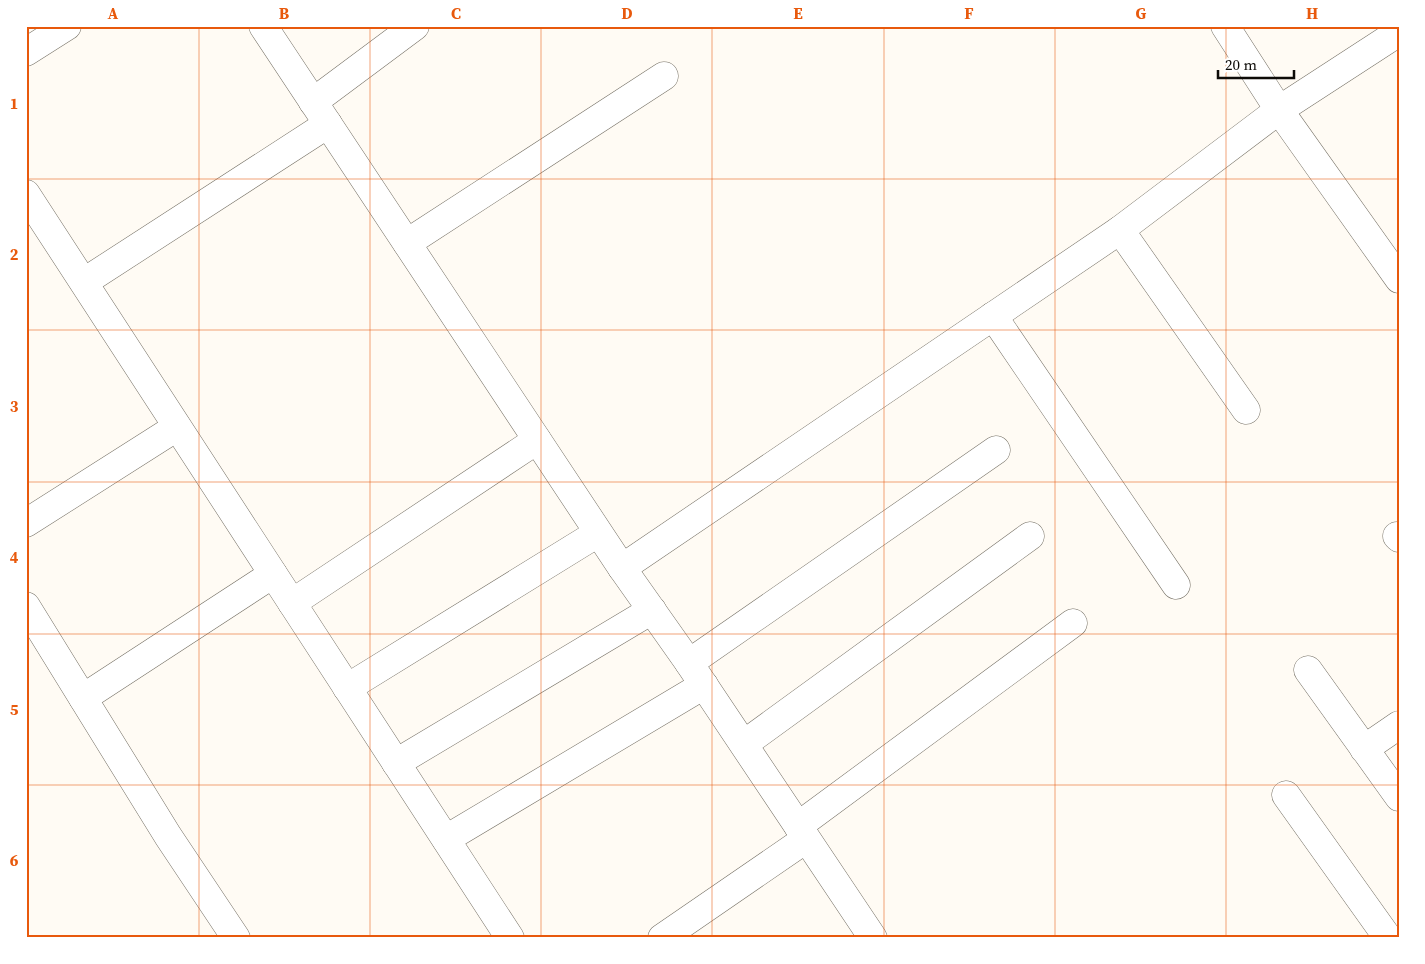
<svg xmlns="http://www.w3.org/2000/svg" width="1425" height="964" font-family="'Source Serif 4',serif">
	<rect width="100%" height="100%" fill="#fffbf4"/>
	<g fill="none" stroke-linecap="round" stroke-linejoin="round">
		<defs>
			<g id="minor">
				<polyline points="1225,26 1279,110 1399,279"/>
				<polyline points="26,52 67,26"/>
				<polyline points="313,102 415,26"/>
				<polyline points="26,194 510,938"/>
				<polyline points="1120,230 1246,410"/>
				<polyline points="407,243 664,76"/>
				<polyline points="84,282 328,124"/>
				<polyline points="993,316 1176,585"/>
				<polyline points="26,523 177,427"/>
				<polyline points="1397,536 1399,538"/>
				<polyline points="622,568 1120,230 1279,110 1399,32"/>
				<polyline points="292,603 537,440"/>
				<polyline points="26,606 168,836 236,938"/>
				<polyline points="689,663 996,450"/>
				<polyline points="1308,670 1399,797"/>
				<polyline points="347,688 598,533"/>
				<polyline points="83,698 273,574"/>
				<polyline points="744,744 1030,536"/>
				<polyline points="1364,749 1399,725"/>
				<polyline points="396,763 652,610"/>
				<polyline points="1286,795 1388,938"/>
				<polyline points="798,826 1073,623"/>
				<polyline points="446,839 704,685"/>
				<polyline points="662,938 806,839"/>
			</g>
			<polyline id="tertiary" points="263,26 622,568 689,663 873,938"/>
		</defs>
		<!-- minor casing -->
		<use href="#minor" stroke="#767166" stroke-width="29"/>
		<!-- tertiary casing -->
		<use href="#tertiary" stroke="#767166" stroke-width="29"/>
		<!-- minor -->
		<use href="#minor" stroke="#fff" stroke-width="28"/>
		<!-- tertiary -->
		<use href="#tertiary" stroke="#fff" stroke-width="28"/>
	</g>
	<!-- grid -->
	<path fill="none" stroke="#e8590c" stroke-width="1" stroke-opacity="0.55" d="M 199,26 L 199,938M 370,26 L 370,938M 541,26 L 541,938M 712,26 L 712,938M 884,26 L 884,938M 1055,26 L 1055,938M 1226,26 L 1226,938M 26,179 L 1399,179M 26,330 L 1399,330M 26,482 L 1399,482M 26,634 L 1399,634M 26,785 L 1399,785"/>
	<!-- border -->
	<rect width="1425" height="964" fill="none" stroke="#ffffff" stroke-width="55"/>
	<!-- scale -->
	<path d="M1218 70v8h76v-8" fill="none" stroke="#0d0b07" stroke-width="2.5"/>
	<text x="1225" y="70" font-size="15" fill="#0d0b07" stroke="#ffffff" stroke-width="4" paint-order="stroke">20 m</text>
	<rect x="28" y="28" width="1370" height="908" fill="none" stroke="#e8590c" stroke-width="2"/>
	<g font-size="16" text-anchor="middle" font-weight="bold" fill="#e8590c">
		<text x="113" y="19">A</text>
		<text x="284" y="19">B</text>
		<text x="456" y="19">C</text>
		<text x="627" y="19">D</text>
		<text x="798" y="19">E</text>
		<text x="969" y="19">F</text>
		<text x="1141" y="19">G</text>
		<text x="1312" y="19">H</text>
		<text x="14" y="109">1</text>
		<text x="14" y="260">2</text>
		<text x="14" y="412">3</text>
		<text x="14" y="563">4</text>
		<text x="14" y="715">5</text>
		<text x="14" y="866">6</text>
	</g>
</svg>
